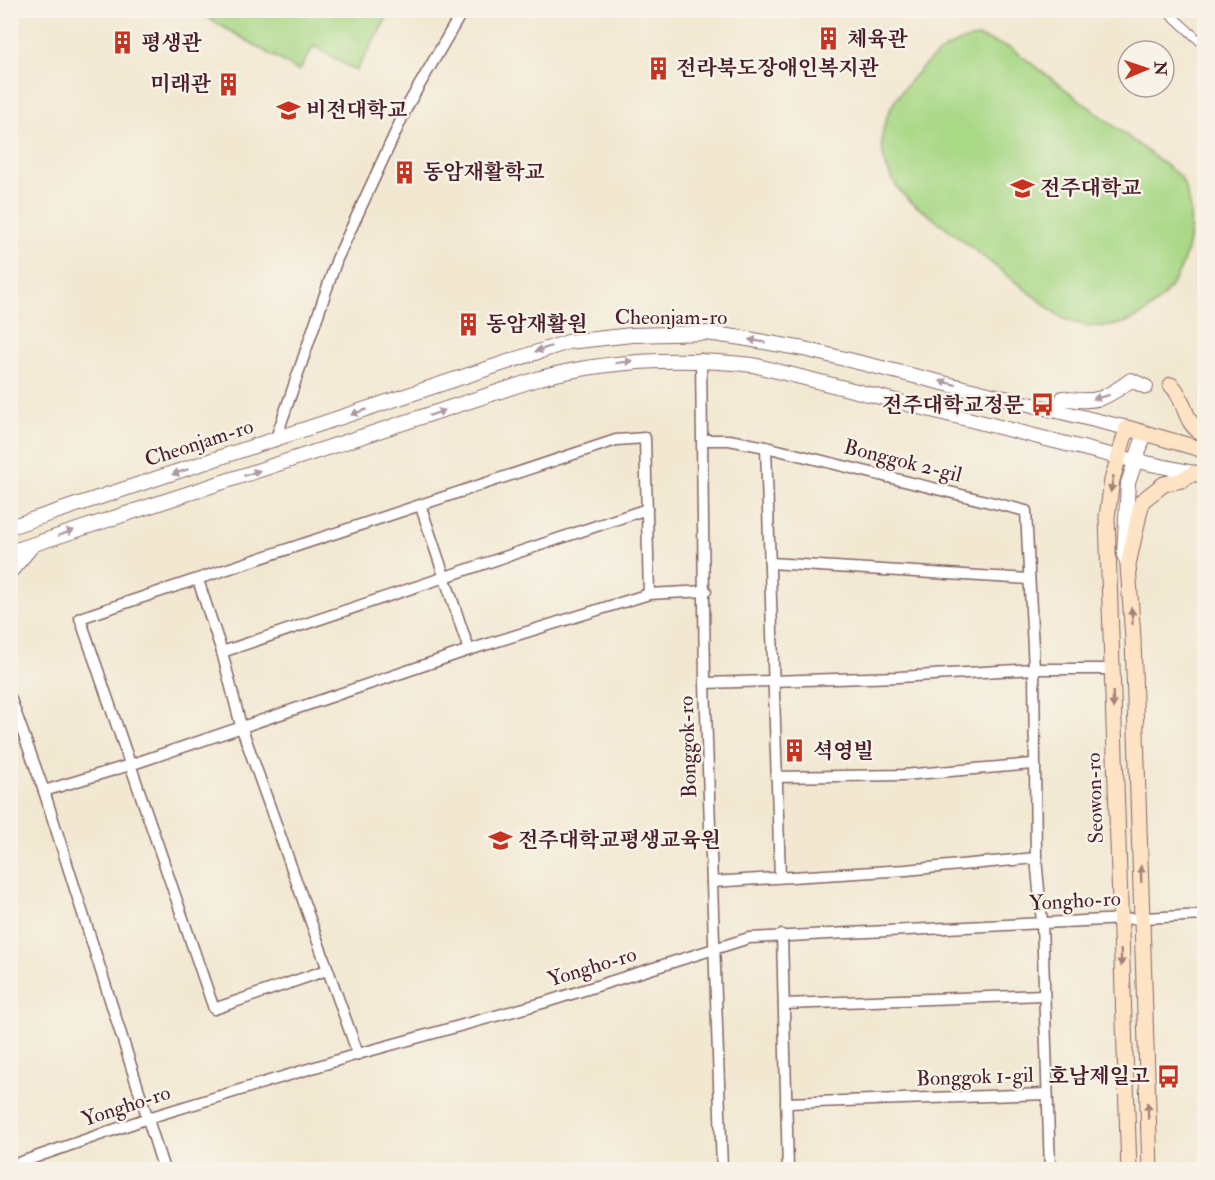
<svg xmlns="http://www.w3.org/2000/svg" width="1215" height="1180" font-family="'IM FELL Double Pica','Noto Serif KR',serif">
	<rect width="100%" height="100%" fill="#f7f3e8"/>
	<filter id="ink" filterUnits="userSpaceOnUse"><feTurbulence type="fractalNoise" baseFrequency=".0167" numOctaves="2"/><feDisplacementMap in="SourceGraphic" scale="12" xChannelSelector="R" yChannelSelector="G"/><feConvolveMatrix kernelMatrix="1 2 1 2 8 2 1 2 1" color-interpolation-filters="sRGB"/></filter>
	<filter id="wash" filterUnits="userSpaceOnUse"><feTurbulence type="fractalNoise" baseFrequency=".008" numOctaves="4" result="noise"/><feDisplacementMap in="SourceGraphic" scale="24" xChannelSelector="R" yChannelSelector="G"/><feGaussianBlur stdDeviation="1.35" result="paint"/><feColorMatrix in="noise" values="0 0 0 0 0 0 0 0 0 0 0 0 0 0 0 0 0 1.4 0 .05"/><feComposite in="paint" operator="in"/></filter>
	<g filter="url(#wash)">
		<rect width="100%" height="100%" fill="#f2e8d1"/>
		<!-- green -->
		<g fill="#a9d886" stroke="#7a7c58" stroke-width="1.5">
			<polygon points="196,11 391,11 356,71 314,46 299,71"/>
			<path d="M 978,37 L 1011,48 L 1181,177 C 1215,252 1152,357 1062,318 C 1022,287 982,256 943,225 C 928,214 907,202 897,187 C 873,151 879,119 905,87 C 924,63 947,41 978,37 Z"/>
		</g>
	</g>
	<g filter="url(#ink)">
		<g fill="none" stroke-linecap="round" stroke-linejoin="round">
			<defs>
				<polyline id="pedestrian" points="1166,10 1204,45"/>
				<g id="minor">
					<polyline points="701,359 705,683 722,1170"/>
					<polyline points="704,440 729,440 766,447 1026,511 1034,669 1036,858 1042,922 1050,1170"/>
					<polyline points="275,441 337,259 409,103 463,10"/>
					<polyline points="766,447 780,877"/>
					<polyline points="421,507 469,650"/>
					<polyline points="770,563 1029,579"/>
					<polyline points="198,580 222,652 241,726 358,1054"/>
					<polyline points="222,652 647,509"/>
					<polyline points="705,683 899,677 1034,669 1112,669"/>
					<polyline points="10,697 44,791 164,1170"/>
					<polyline points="776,777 903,775 1033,764"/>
					<polyline points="44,791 130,765 469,650 649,594 706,591"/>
					<polyline points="712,882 906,870 1036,858"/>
					<polyline points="782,935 788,1170"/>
					<polyline points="327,970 214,1009 80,618 616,440 645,438 649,594"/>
					<polyline points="784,1004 1044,995"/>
					<polyline points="786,1103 1047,1094"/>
					<polyline points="10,1166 148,1118 358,1054 546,1002 749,938 1204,915"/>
				</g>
				<g id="tertiary">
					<path d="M 1057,410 L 1063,398 C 1096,404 1105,399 1131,380 L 1146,387"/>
					<polyline points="10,527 568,342 632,335 706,333 742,338 804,349 1127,428"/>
					<path d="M 10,552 L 540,378 C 611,359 680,357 753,365 L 1118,457 L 1194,473"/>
					<polyline points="1128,563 1124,555 1128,483 1145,433"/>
					<polyline points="10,572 32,546"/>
				</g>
				<g id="secondary">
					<path d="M 1171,385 C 1187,399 1182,424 1204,434"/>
					<polyline points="1129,1170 1107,517 1112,480 1127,428 1204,450"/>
					<polyline points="1150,1170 1133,639 1128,565 1142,501 1164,484 1182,480 1194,473 1204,476"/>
				</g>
			</defs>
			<!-- pedestrian casing -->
			<use href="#pedestrian" stroke="#856565" stroke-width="10"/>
			<!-- minor casing -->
			<use href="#minor" stroke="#856565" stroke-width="13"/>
			<!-- tertiary casing -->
			<use href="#tertiary" stroke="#856565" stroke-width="16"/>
			<!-- secondary casing -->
			<use href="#secondary" stroke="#856565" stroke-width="17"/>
			<!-- pedestrian -->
			<use href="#pedestrian" stroke="#fff" stroke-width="8"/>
			<!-- minor -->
			<use href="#minor" stroke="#fff" stroke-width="10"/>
			<!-- tertiary -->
			<use href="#tertiary" stroke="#fff" stroke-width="14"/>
			<!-- secondary -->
			<use href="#secondary" stroke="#fee4c5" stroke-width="15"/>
		</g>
		<!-- one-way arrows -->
		<defs><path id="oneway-solid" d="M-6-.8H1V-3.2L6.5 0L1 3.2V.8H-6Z" transform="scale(1.5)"/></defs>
		<g fill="#ae9aa0">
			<use href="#oneway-solid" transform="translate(757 341) rotate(-170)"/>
			<use href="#oneway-solid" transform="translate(543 349) rotate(162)"/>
			<use href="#oneway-solid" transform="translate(624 362) rotate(-7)"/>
			<use href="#oneway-solid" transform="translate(948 383) rotate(-167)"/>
			<use href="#oneway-solid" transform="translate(1101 397) rotate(166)"/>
			<use href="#oneway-solid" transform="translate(359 412) rotate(161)"/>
			<use href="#oneway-solid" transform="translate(437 413) rotate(-19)"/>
			<use href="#oneway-solid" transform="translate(180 472) rotate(162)"/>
			<use href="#oneway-solid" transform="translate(252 473) rotate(-18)"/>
			<use href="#oneway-solid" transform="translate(66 533) rotate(-19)"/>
		</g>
		<g fill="#a48278">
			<use href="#oneway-solid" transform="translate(1112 484) rotate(100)"/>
			<use href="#oneway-solid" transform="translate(1132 616) rotate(-94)"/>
			<use href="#oneway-solid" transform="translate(1113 700) rotate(88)"/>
			<use href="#oneway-solid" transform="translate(1141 874) rotate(-92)"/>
			<use href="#oneway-solid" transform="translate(1121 958) rotate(88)"/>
			<use href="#oneway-solid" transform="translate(1148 1111) rotate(-92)"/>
		</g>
	</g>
	<!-- icons -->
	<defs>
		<symbol id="building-bare" viewBox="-9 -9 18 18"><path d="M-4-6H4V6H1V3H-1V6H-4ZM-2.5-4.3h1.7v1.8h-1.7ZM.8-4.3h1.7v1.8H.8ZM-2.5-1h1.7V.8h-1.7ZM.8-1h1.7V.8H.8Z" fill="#c8321e" stroke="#f7f3e8" stroke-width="2.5" paint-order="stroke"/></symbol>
		<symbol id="university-bare" viewBox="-9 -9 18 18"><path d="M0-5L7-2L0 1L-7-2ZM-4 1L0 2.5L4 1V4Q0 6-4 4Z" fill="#c8321e" stroke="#f7f3e8" stroke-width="2.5" paint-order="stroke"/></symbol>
		<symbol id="bus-bare" viewBox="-9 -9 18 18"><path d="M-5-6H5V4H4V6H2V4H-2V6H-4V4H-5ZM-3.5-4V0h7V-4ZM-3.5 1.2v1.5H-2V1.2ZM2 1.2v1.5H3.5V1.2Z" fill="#c8321e" stroke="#f7f3e8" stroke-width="2.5" paint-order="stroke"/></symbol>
	</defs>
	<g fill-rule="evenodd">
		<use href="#building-bare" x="812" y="22" width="33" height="33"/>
		<use href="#building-bare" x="106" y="26" width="33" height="33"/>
		<use href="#building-bare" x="642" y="52" width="33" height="33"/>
		<use href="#building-bare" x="212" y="68" width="33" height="33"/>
		<use href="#university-bare" x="272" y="94" width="33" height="33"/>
		<use href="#building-bare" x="388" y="156" width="33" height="33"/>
		<use href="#university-bare" x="1006" y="172" width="33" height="33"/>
		<use href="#building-bare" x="452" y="308" width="33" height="33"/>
		<use href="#bus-bare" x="1026" y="388" width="33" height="33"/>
		<use href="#building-bare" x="778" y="734" width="33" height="33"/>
		<use href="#university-bare" x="484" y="824" width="33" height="33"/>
		<use href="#bus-bare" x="1152" y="1060" width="33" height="33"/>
	</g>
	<g text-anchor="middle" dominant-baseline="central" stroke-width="5" stroke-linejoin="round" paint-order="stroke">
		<!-- poi labels -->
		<g font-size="21" font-weight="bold" fill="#4a1f2b" stroke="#f7f3e8" text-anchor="start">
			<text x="847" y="39">체육관</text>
			<text x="141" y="43">평생관</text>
			<text x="676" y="68">전라북도장애인복지관</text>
			<text x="211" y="84" text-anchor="end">미래관</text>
			<text x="306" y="110">비전대학교</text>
			<text x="423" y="172">동암재활학교</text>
			<text x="1040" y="188">전주대학교</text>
			<text x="486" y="324">동암재활원</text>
			<text x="1024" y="405" text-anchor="end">전주대학교정문</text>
			<text x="813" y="751">셕영빌</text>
			<text x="518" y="840">전주대학교평생교육원</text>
			<text x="1150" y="1076" text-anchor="end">호남제일고</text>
		</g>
		<!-- street labels -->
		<g font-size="21" fill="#4a1f2b" stroke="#f7f3e8">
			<text x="671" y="317">Cheonjam-ro</text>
			<text transform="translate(199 443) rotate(-18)">Cheonjam-ro</text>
			<text transform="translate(903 461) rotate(14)">Bonggok 2-gil</text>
			<text transform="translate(688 747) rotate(-92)">Bonggok-ro</text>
			<text transform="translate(1095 798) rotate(-92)">Seowon-ro</text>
			<text transform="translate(1075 901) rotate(-3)">Yongho-ro</text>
			<text transform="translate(592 967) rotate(-17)">Yongho-ro</text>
			<text transform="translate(975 1077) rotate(-2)">Bonggok 1-gil</text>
			<text transform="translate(126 1106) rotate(-18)">Yongho-ro</text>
		</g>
	</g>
	<!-- margin -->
	<rect width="1215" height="1180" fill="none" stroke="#f7f3e8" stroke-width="36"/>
	<!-- north arrow -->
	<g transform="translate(1146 69) rotate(88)"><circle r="28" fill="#f7f3e8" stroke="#b29e9c" stroke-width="1.5"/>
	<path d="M0-4.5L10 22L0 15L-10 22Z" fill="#c8321e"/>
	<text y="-9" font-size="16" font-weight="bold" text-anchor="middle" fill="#4a1f2b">N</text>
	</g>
</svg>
